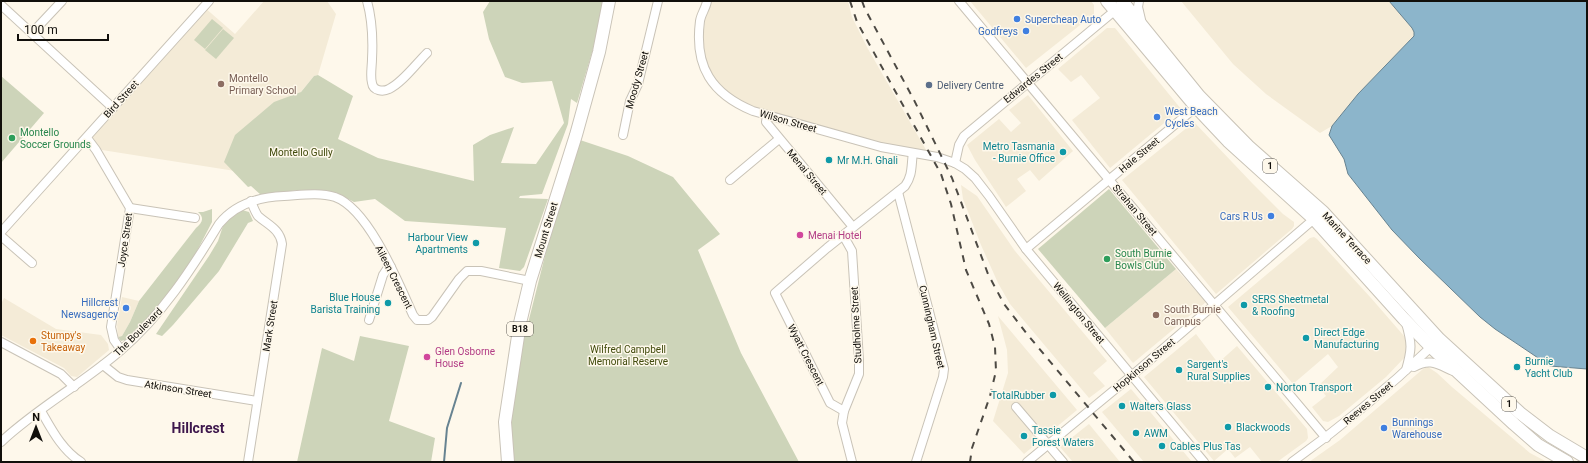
<svg xmlns="http://www.w3.org/2000/svg" width="1588" height="463" font-family="Roboto,sans-serif">
	<rect width="100%" height="100%" fill="#fef8eb"/>
	<!-- built -->
	<g fill="#f4ebd7">
		<polygon points="264,1 327,1 336,14 318,75 314,76 235,171 102,150 87,138 204,7 235,34"/>
		<polygon points="707,1 848,1 852,17 868,49 929,155 753,111 726,97 701,58"/>
		<polygon points="970,1 1091,1 1094,5 1094,14 1026,68"/>
		<polygon points="1181,1 1389,1 1412,28 1414,32 1414,36 1358,94 1332,126 1320,133 1266,94 1233,64"/>
		<polygon points="1107,28 1115,28 1181,109 1110,168 1072,120 1100,98 1081,75 1071,82 1058,69"/>
		<polygon points="1028,95 1073,151 1039,181 1030,170 1017,179 1026,191 1006,207 975,160 967,145 999,119 1011,132 1021,123 1009,110"/>
		<polygon points="1194,122 1252,183 1283,214 1294,222 1294,226 1292,229 1216,294 1122,180"/>
		<polygon points="961,185 977,196 1015,251 1107,361 1093,373 1105,386 1089,398 1010,304 998,283 981,245 963,199"/>
		<polygon points="1314,237 1317,239 1371,298 1404,336 1408,343 1408,350 1405,357 1386,377 1339,416 1328,422 1323,421 1312,407 1326,396 1318,386 1338,367 1328,354 1293,384 1228,307 1310,238"/>
		<polygon points="1176,269 1206,302 1133,363 1105,328"/>
		<polygon points="122,297 139,301 130,322 122,336 118,337 117,325"/>
		<polygon points="4,298 56,329 101,335 108,344 109,350 77,377 71,376 64,368 1,335 1,304"/>
		<polygon points="998,316 1077,410 1024,454 993,421 1008,373 1007,350"/>
		<polygon points="1196,334 1218,363 1237,346 1307,429 1308,438 1306,441 1277,462 1262,462 1250,447 1235,458 1228,449 1214,461 1144,377"/>
		<polygon points="1428,367 1437,373 1452,387 1530,453 1547,462 1309,462 1340,440 1423,369"/>
		<polygon points="1131,389 1192,462 1144,462 1102,412"/>
		<polygon points="1089,424 1120,462 1073,462 1060,447"/>
	</g>
	<!-- green -->
	<g fill="#cdd4b9">
		<polygon points="490,1 604,1 593,49 577,103 571,99 568,124 542,194 520,196 519,198 548,199 524,267 520,271 499,268 506,228 405,221 375,199 354,202 337,193 324,190 299,190 261,195 251,186 248,187 224,162 235,135 274,102 301,92 314,76 318,75 353,96 338,139 378,158 474,181 473,145 490,135 514,127 501,163 536,164 564,123 552,81 522,83 505,77 489,39 483,12"/>
		<polygon points="212,19 223,28 205,49 194,40"/>
		<polygon points="223,29 234,38 216,59 205,50"/>
		<polygon points="1,76 44,113 1,163"/>
		<polygon points="580,140 628,156 673,177 720,234 698,250 741,353 799,462 513,462 511,421 521,351 547,248"/>
		<polygon points="1109,189 1176,269 1105,328 1038,249"/>
		<path d="M 212,209 L 212,222 L 185,274 L 164,301 L 125,340 L 121,341 L 118,337 L 122,336 L 130,322 L 139,301 L 196,228 C 202,223 205,218 198,212 L 203,212 Z"/>
		<polygon points="242,210 249,212 253,221 248,223 219,271 173,325 162,336 156,334 209,256 218,241 223,226 229,218"/>
		<polygon points="360,336 409,346 389,421 435,438 431,462 297,462 322,348 354,361"/>
	</g>
	<!-- water -->
	<polygon fill="#8cb5cb" stroke="#678391" points="1389,1 1587,1 1587,369 1550,366 1495,329 1480,317 1419,258 1392,230 1348,174 1344,159 1329,135 1332,126 1358,94 1414,36 1414,32 1412,28"/>
	<g fill="none" stroke-linecap="round" stroke-linejoin="round">
		<!-- stream -->
		<polyline stroke="#678391" stroke-width="2" points="444,462 447,428 461,383"/>
		<defs>
			<g id="minor">
				<path d="M 367,1 C 372,19 373,40 372,59 C 372,66 370,76 372,83 C 373,91 383,92 389,89 C 402,83 416,64 427,53"/>
				<path d="M 707,1 C 706,8 701,14 700,21 C 694,67 712,94 753,111 L 881,147 L 937,157 L 955,163 L 965,169 L 975,178 L 989,196 L 1026,249 L 1204,462"/>
				<polyline points="959,1 1326,438"/>
				<polyline points="1139,1 1138,7 1142,24"/>
				<polyline points="1,5 113,108"/>
				<polyline points="32,33 62,1"/>
				<polyline points="767,115 766,122 853,227"/>
				<polyline points="623,135 630,101 638,84 658,1"/>
				<polyline points="87,138 96,150 130,208 111,327 114,340 121,350"/>
				<polyline points="955,163 959,145 964,136 1118,8"/>
				<polyline points="730,180 779,139"/>
				<polyline points="898,192 944,369 943,377 916,462"/>
				<polyline points="130,208 195,218"/>
				<polyline points="1,232 209,1"/>
				<polyline points="843,235 852,251 859,360 859,374 844,411 842,423 852,462"/>
				<polyline points="1,236 32,263"/>
				<polyline points="1026,249 1196,107"/>
				<polyline points="369,320 383,275 387,269 391,267"/>
				<path d="M 1406,323 C 1412,344 1412,349 1406,370"/>
				<polyline points="1,342 61,374 74,387"/>
				<polyline points="103,365 118,377 127,380 257,401"/>
				<path d="M 1414,367 C 1430,358 1437,364 1453,371"/>
				<polyline points="1016,407 1063,462"/>
				<path d="M 41,411 C 52,430 62,450 81,462"/>
				<path d="M 844,411 L 830,403 L 775,293 L 827,248 L 905,186 C 913,175 911,165 913,153"/>
				<path d="M 1,442 C 37,408 82,384 120,351 C 162,315 191,270 219,224 C 235,204 259,197 284,196 C 301,195 319,192 335,197 C 369,209 399,284 413,315 L 417,320 L 428,320 L 432,317 L 459,279 L 467,271 L 481,271 L 530,281"/>
				<path d="M 248,462 L 282,244 C 280,229 268,225 258,216 C 255,212 253,206 251,201"/>
				<polyline points="1027,462 1136,372 1314,219"/>
				<path d="M 1292,462 C 1341,427 1388,388 1431,347"/>
			</g>
			<g id="highway">
				<polyline points="1107,1 1196,107 1228,141 1314,219 1404,319 1431,347 1514,424 1538,445 1567,462"/>
				<polyline points="1122,1 1199,96 1248,146 1323,212 1439,339 1520,413 1550,436 1587,458"/>
				<polyline points="508,462 505,422 520,323 530,281 576,135 599,52 609,1"/>
			</g>
		</defs>
		<!-- minor casing -->
		<use href="#minor" stroke="#c9c3b7" stroke-width="10"/>
		<!-- highway casing -->
		<use href="#highway" stroke="#c9c3b7" stroke-width="14"/>
		<!-- minor -->
		<use href="#minor" stroke="#fff" stroke-width="8"/>
		<!-- highway -->
		<use href="#highway" stroke="#fff" stroke-width="12"/>
		<!-- rail -->
		<g stroke="#4d4a44" stroke-width="2" stroke-dasharray="7 7" stroke-linecap="butt">
			<polyline points="850,1 857,22 941,174 951,204 966,270 989,324 995,347 996,371 990,396 972,448 970,462"/>
			<polyline points="862,1 865,9 914,100 952,178 988,274 1004,304 1027,334 1134,462"/>
		</g>
	</g>
	<!-- markers -->
	<g fill="#3f7fe0" stroke="#fef8eb" stroke-width="1.5">
		<circle cx="1017" cy="19" r="4"/>
		<circle cx="1026" cy="31" r="4"/>
		<circle cx="1157" cy="117" r="4"/>
		<circle cx="1271" cy="216" r="4"/>
		<circle cx="126" cy="308" r="4"/>
		<circle cx="1384" cy="428" r="4"/>
	</g>
	<g fill="#8d6e63" stroke="#fef8eb" stroke-width="1.5">
		<circle cx="221" cy="84" r="4"/>
		<circle cx="1156" cy="315" r="4"/>
	</g>
	<circle fill="#5c6f8a" stroke="#fef8eb" stroke-width="1.5" cx="929" cy="85" r="4"/>
	<g fill="#2e9e5b" stroke="#fef8eb" stroke-width="1.5">
		<circle cx="12" cy="138" r="4"/>
		<circle cx="1107" cy="259" r="4"/>
	</g>
	<g fill="#0f9aa8" stroke="#fef8eb" stroke-width="1.5">
		<circle cx="1063" cy="152" r="4"/>
		<circle cx="829" cy="160" r="4"/>
		<circle cx="476" cy="243" r="4"/>
		<circle cx="388" cy="303" r="4"/>
		<circle cx="1244" cy="305" r="4"/>
		<circle cx="1306" cy="338" r="4"/>
		<circle cx="1517" cy="367" r="4"/>
		<circle cx="1179" cy="370" r="4"/>
		<circle cx="1268" cy="387" r="4"/>
		<circle cx="1053" cy="395" r="4"/>
		<circle cx="1122" cy="406" r="4"/>
		<circle cx="1228" cy="427" r="4"/>
		<circle cx="1136" cy="433" r="4"/>
		<circle cx="1024" cy="436" r="4"/>
		<circle cx="1162" cy="446" r="4"/>
	</g>
	<g fill="#d1479c" stroke="#fef8eb" stroke-width="1.5">
		<circle cx="800" cy="235" r="4"/>
		<circle cx="427" cy="357" r="4"/>
	</g>
	<circle fill="#e8710a" stroke="#fef8eb" stroke-width="1.5" cx="33" cy="341" r="4"/>
	<g text-anchor="middle" dominant-baseline="central" stroke-width="3" stroke-linejoin="round" paint-order="stroke">
		<!-- shield labels -->
		<g fill="#fef8eb" stroke="#58554e" stroke-width="1">
			<rect x="1263" y="159" width="14" height="14" rx="3"/>
			<rect x="507" y="322" width="26" height="14" rx="3"/>
			<rect x="1502" y="397" width="14" height="14" rx="3"/>
		</g>
		<g font-size="9" font-weight="bold" fill="#110f0b">
			<text x="1270" y="166">1</text>
			<text x="520" y="329">B18</text>
			<text x="1509" y="404">1</text>
		</g>
		<!-- shop labels -->
		<g font-size="10" fill="#366cbe" stroke="#fef8eb" text-anchor="start">
			<text x="1025" y="19">Supercheap Auto</text>
			<text x="1018" y="31" text-anchor="end">Godfreys</text>
			<text x="1165" y="111">West Beach<tspan x="1165" dy="12">Cycles</tspan></text>
			<text x="1263" y="216" text-anchor="end">Cars R Us</text>
			<text x="118" y="302" text-anchor="end">Hillcrest<tspan x="118" dy="12">Newsagency</tspan></text>
			<text x="1392" y="422">Bunnings<tspan x="1392" dy="12">Warehouse</tspan></text>
		</g>
		<!-- education labels -->
		<g font-size="10" fill="#785e54" stroke="#fef8eb" text-anchor="start">
			<text x="229" y="78">Montello<tspan x="229" dy="12">Primary School</tspan></text>
			<text x="1164" y="309">South Burnie<tspan x="1164" dy="12">Campus</tspan></text>
		</g>
		<!-- street labels -->
		<g font-size="10" fill="#110f0b" stroke="#fef8eb">
			<text transform="translate(1033 78) rotate(-39)">Edwardes Street</text>
			<text transform="translate(637 80) rotate(-74)">Moody Street</text>
			<text transform="translate(121 99) rotate(-48)">Bird Street</text>
			<text transform="translate(788 121) rotate(16)">Wilson Street</text>
			<text transform="translate(1139 155) rotate(-40)">Hale Street</text>
			<text transform="translate(807 172) rotate(50)">Menai Street</text>
			<text transform="translate(1135 210) rotate(50)">Strahan Street</text>
			<text transform="translate(546 230) rotate(-73)">Mount Street</text>
			<text transform="translate(1347 238) rotate(47)">Marine Terrace</text>
			<text transform="translate(125 240) rotate(-82)">Joyce Street</text>
			<text transform="translate(394 277) rotate(63)">Aileen Crescent</text>
			<text transform="translate(1079 313) rotate(51)">Wellington Street</text>
			<text transform="translate(856 325) rotate(-93)">Studholme Street</text>
			<text transform="translate(270 326) rotate(-81)">Mark Street</text>
			<text transform="translate(932 327) rotate(77)">Cunningham Street</text>
			<text transform="translate(138 332) rotate(-45)">The Boulevard</text>
			<text transform="translate(806 355) rotate(63)">Wyatt Crescent</text>
			<text transform="translate(1144 365) rotate(-40)">Hopkinson Street</text>
			<text transform="translate(178 389) rotate(9)">Atkinson Street</text>
			<text transform="translate(1368 403) rotate(-40)">Reeves Street</text>
		</g>
		<!-- service labels -->
		<g font-size="10" fill="#4e5e75" stroke="#fef8eb" text-anchor="start">
			<text x="937" y="85">Delivery Centre</text>
		</g>
		<!-- leisure labels -->
		<g font-size="10" fill="#27864d" stroke="#fef8eb" text-anchor="start">
			<text x="20" y="132">Montello<tspan x="20" dy="12">Soccer Grounds</tspan></text>
			<text x="1115" y="253">South Burnie<tspan x="1115" dy="12">Bowls Club</tspan></text>
		</g>
		<!-- culture labels -->
		<g font-size="10" fill="#0d838f" stroke="#fef8eb" text-anchor="start">
			<text x="1055" y="146" text-anchor="end">Metro Tasmania<tspan x="1055" dy="12">- Burnie Office</tspan></text>
			<text x="837" y="160">Mr M.H. Ghali</text>
			<text x="468" y="237" text-anchor="end">Harbour View<tspan x="468" dy="12">Apartments</tspan></text>
			<text x="380" y="297" text-anchor="end">Blue House<tspan x="380" dy="12">Barista Training</tspan></text>
			<text x="1252" y="299">SERS Sheetmetal<tspan x="1252" dy="12">&amp; Roofing</tspan></text>
			<text x="1314" y="332">Direct Edge<tspan x="1314" dy="12">Manufacturing</tspan></text>
			<text x="1525" y="361">Burnie<tspan x="1525" dy="12">Yacht Club</tspan></text>
			<text x="1187" y="364">Sargent's<tspan x="1187" dy="12">Rural Supplies</tspan></text>
			<text x="1276" y="387">Norton Transport</text>
			<text x="1045" y="395" text-anchor="end">TotalRubber</text>
			<text x="1130" y="406">Walters Glass</text>
			<text x="1236" y="427">Blackwoods</text>
			<text x="1032" y="430">Tassie<tspan x="1032" dy="12">Forest Waters</tspan></text>
			<text x="1144" y="433">AWM</text>
			<text x="1170" y="446">Cables Plus Tas</text>
		</g>
		<!-- park labels -->
		<g font-size="10" fill="#414b0d" stroke="#fef8eb">
			<text x="301" y="152">Montello Gully</text>
			<text x="628" y="349">Wilfred Campbell<tspan x="628" dy="12">Memorial Reserve</tspan></text>
		</g>
		<!-- hotel labels -->
		<g font-size="10" fill="#b23c85" stroke="#fef8eb" text-anchor="start">
			<text x="808" y="235">Menai Hotel</text>
			<text x="435" y="351">Glen Osborne<tspan x="435" dy="12">House</tspan></text>
		</g>
		<!-- food labels -->
		<g font-size="10" fill="#c56008" stroke="#fef8eb" text-anchor="start">
			<text x="41" y="335">Stumpy's<tspan x="41" dy="12">Takeaway</tspan></text>
		</g>
		<!-- district labels -->
		<g font-size="14" font-weight="bold" fill="#3d174c" stroke="#fef8eb">
			<text x="198" y="428">Hillcrest</text>
		</g>
	</g>
	<!-- border -->
	<rect width="1588" height="463" fill="none" stroke="#110f0b" stroke-width="4"/>
	<!-- north arrow -->
	<g transform="translate(36 427)" stroke="#fef8eb" stroke-width="3" paint-order="stroke">
	<path d="M0-3L7 15L0 10L-7 15Z" fill="#110f0b"/>
	<text y="-6" font-size="11" font-weight="bold" text-anchor="middle" fill="#110f0b">N</text>
	</g>
	<!-- scale -->
	<path d="M18 34v6h90v-6" fill="none" stroke="#110f0b" stroke-width="2"/>
	<text x="24" y="34" font-size="12" fill="#110f0b" stroke="#fef8eb" stroke-width="3" paint-order="stroke">100 m</text>
</svg>
